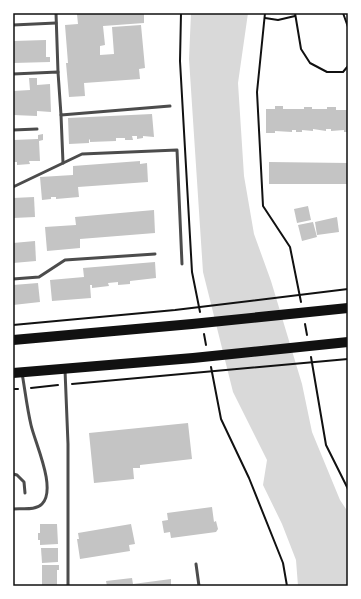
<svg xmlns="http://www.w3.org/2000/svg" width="361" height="599" font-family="Commissioner,sans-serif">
	<rect width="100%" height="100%" fill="#fff"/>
	<!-- water -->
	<polygon fill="#d9d9d9" points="191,13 248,13 238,83 244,176 254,234 271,281 302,384 312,432 340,500 348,512 348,586 298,586 296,560 282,524 263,485 267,460 233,392 203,272 189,59"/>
	<!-- building -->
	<g fill="#c4c4c4">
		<polygon points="94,13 144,13 144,23 103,26 105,45 100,46 100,55 114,54 112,27 141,25 145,68 139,69 140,79 84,83 85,96 69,97 66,63 68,63 65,25 78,24 77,14"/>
		<polygon points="46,40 46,57 50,57 50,62 13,63 13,41"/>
		<polygon points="29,78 37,78 37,85 50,84 51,112 37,111 37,116 13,115 13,91 30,90"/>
		<polygon points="275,106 283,106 283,109 304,109 304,107 312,107 312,109 327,109 327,107 336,107 336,110 348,110 348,132 344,132 344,130 331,131 331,129 326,129 326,131 313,129 313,131 302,130 302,132 296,132 296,130 292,130 292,132 275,131 275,133 266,133 266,109 275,109"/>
		<polygon points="152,114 154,137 143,136 143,138 137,139 137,136 132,136 133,140 125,140 125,138 116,138 116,141 90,142 90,139 89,140 89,143 69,144 68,118"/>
		<polygon points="43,134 43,140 39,141 40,161 29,161 30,164 17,165 17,162 13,162 13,140 38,139 38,135"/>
		<polygon points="140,161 140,164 147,163 148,182 78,187 79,197 56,199 56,197 51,197 51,199 42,200 40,177 73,175 73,166"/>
		<polygon points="269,162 348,163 348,184 269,184"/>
		<polygon points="34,197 35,217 13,218 13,198"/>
		<polygon points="308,206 311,220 297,223 294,209"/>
		<polygon points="154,210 155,233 80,239 80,248 47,251 45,227 76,225 75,217"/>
		<polygon points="337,217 339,232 317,235 315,222"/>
		<polygon points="313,222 317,237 302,241 298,225"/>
		<polygon points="35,241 36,261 13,263 13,243"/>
		<polygon points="155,262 156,278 130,281 130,284 118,285 118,282 108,283 109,286 92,288 92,285 90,285 91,298 52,301 50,280 84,277 83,268"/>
		<polygon points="38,283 40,302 13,305 13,285"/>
		<polygon points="188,423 192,459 140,465 140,468 133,468 134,479 94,483 89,433"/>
		<polygon points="212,507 214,522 216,521 218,529 216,532 171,538 170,532 164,533 162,521 168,520 167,513"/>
		<polygon points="40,524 57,524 58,544 40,545 40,540 38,540 38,533 40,533"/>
		<polygon points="131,524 135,544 129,545 130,551 80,559 77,539 79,539 78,533"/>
		<polygon points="41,548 58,548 58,562 42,563"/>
		<polygon points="42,565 59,565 59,570 57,570 57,586 42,586"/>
		<polygon points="132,578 133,584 171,579 171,586 107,586 106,581"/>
	</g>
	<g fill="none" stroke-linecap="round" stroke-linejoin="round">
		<!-- path -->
		<g stroke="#111" stroke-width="2">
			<polyline points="181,13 180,61 192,272 200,312"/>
			<polyline points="265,13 257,92 263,206 290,247 301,302"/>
			<polyline points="295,13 301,49 310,63 327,72 343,72 348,66"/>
			<polyline points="343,13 348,27"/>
			<polyline points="265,18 278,20 295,16"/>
			<polyline points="305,324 307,335"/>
			<polyline points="13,325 175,310 348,289"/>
			<polyline points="204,334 206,345"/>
			<polyline points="311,357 326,445 348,489"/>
			<polyline points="211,367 221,419 249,478 283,563 287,586"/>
			<polyline points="72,384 348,359"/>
			<polyline points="31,388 58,385"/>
			<polyline points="13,389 18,389"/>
		</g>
		<!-- service -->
		<g stroke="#4c4c4c" stroke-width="3">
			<polyline points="56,13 58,72"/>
			<polyline points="13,25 56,23"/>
			<polyline points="13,74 58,72 61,115 170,106"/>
			<polyline points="61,115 63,163"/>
			<polyline points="13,130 37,129"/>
			<polyline points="13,187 82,154 177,150 182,264"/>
			<polyline points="13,279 39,277 65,260 155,254"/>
			<polyline points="65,370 68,444 68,586"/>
			<polyline points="13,474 17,475 24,482 25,493"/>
			<path d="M 13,509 C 23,508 35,511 42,504 C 57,489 35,443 31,425 C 27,408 25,390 22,373"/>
			<polyline points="196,564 199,586"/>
		</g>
		<!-- primary -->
		<g stroke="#111" stroke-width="10">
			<polyline points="13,340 192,324 348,308"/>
			<polyline points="13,373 193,358 348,342"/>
		</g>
	</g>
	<!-- border -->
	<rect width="361" height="599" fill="none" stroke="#ffffff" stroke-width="28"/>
	<rect x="14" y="14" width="333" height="571" fill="none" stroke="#111" stroke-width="1.5"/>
</svg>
